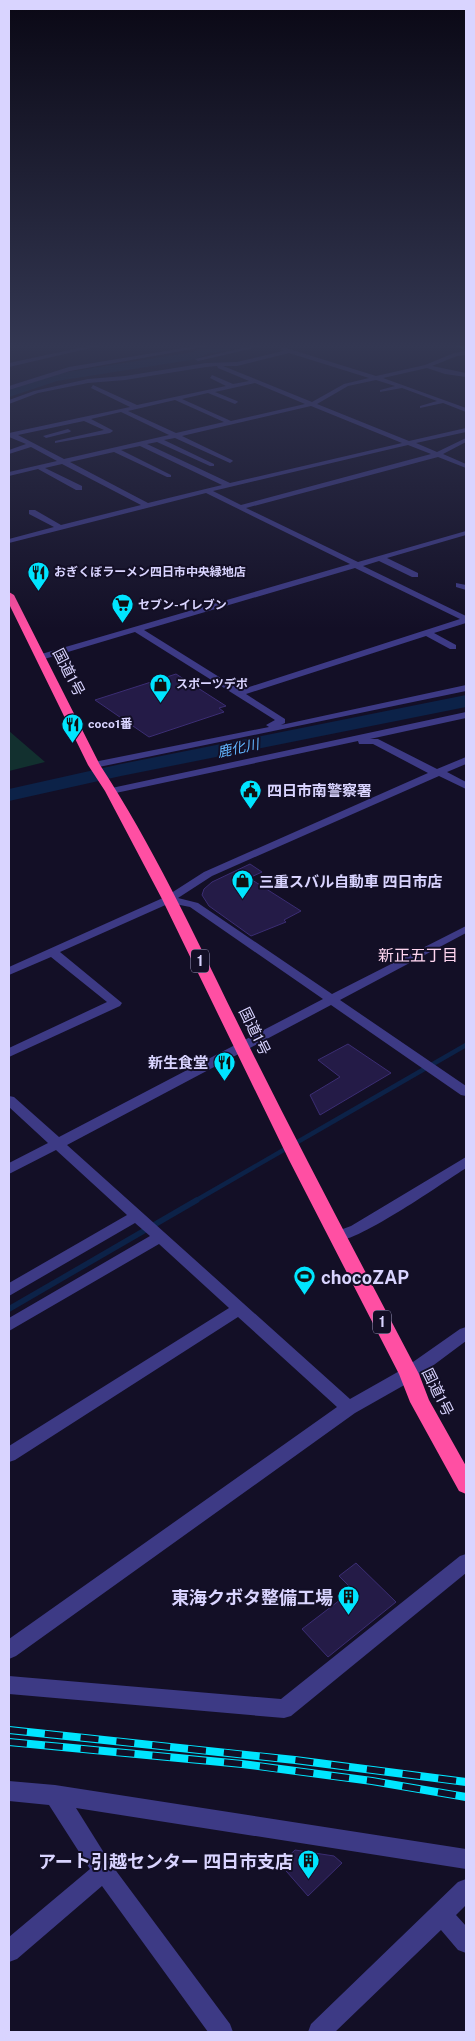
<svg xmlns="http://www.w3.org/2000/svg" width="475" height="2041" font-family="'Public Sans','Noto Sans JP',sans-serif">
	<rect width="100%" height="100%" fill="#130f26"/>
	<!-- green -->
	<polygon fill="#12302f" points="9,731 45,762 9,771"/>
	<g fill="none" stroke-linecap="round" stroke-linejoin="round">
		<!-- stream-far1 -->
		<g stroke="#0c2248" stroke-width="4.5">
			<polyline points="294,1144 466,1045"/>
			<polyline points="195,1201 287,1148"/>
		</g>
		<!-- stream -->
		<polyline stroke="#0c2248" stroke-width="5.5" points="9,1309 197,1200"/>
		<!-- river -->
		<g fill="#0c2248" fill-rule="evenodd">
			<polygon points="227,343 252,343 250,346 207,354 197,359 57,381 9,397 9,389 55,374 193,352 199,348"/>
			<polygon points="443,343 466,343 466,347 449,347"/>
			<polygon points="466,695 466,707 121,776 9,801 9,789 121,764"/>
		</g>
	</g>
	<!-- building -->
	<g fill="#241b47" stroke="#3b2d73">
		<polygon points="176,674 226,706 219,708 224,712 149,737 95,700"/>
		<polygon points="250,864 262,872 249,878 301,911 284,920 286,922 251,936 209,906 202,895 204,889 212,882"/>
		<polygon points="348,1044 391,1073 320,1115 310,1095 340,1077 318,1060"/>
		<polygon points="356,1563 396,1602 328,1657 302,1629 353,1590 339,1576"/>
		<polygon points="295,1850 334,1856 342,1863 308,1896 280,1864"/>
	</g>
	<g fill="none" stroke-linecap="round" stroke-linejoin="round">
		<!-- minor -->
		<g fill="#3d3a85" fill-rule="evenodd">
			<polygon points="102,343 112,343 9,367 9,363"/>
			<polygon points="214,343 226,343 70,371 9,390 9,386 69,367"/>
			<polygon points="265,343 271,344 198,361 195,359"/>
			<path d="M 283,347 L 376,376 L 425,365 L 454,353 L 466,351 L 466,355 L 457,356 L 432,366 L 466,373 L 466,377 L 445,374 L 427,368 L 383,378 L 466,408 L 466,412 L 443,403 L 420,408 L 420,406 L 437,401 L 402,388 L 380,392 L 380,390 L 395,386 L 376,380 L 348,386 L 317,404 L 409,441 L 466,428 L 466,432 L 416,443 L 437,452 L 466,438 L 466,442 L 443,454 L 466,464 L 466,468 L 438,457 L 246,508 L 358,562 L 466,531 L 466,535 L 387,558 L 418,573 L 418,577 L 412,577 L 379,561 L 363,566 L 466,616 L 466,623 L 434,633 L 456,645 L 456,649 L 450,649 L 426,636 L 246,694 L 285,719 L 285,723 L 281,725 L 466,685 L 466,691 L 94,768 L 90,767 L 90,763 L 94,762 L 269,727 L 266,725 L 275,720 L 135,632 L 41,660 L 38,659 L 38,655 L 350,564 L 206,493 L 9,543 L 9,539 L 54,527 L 29,514 L 29,510 L 35,510 L 61,525 L 141,505 L 62,464 L 45,468 L 82,486 L 82,490 L 76,490 L 38,469 L 9,476 L 9,472 L 57,461 L 31,447 L 9,454 L 9,450 L 26,444 L 9,437 L 9,433 L 130,407 L 91,388 L 93,385 L 137,405 L 226,386 L 210,378 L 212,375 L 233,384 L 249,381 L 218,368 L 217,366 L 206,367 L 125,380 L 88,383 L 38,393 L 9,404 L 9,400 L 34,391 L 88,379 L 125,376 L 206,363 L 237,362 L 283,351 L 280,349 ZM 289,353 L 369,378 L 344,384 L 312,402 L 223,366 L 237,366 ZM 255,383 L 305,404 L 231,421 L 182,399 L 208,393 L 235,404 L 238,402 L 237,401 L 215,392 ZM 175,400 L 224,422 L 176,433 L 128,411 ZM 311,406 L 402,443 L 230,483 L 147,444 L 157,442 L 210,466 L 214,466 L 214,464 L 164,440 L 175,438 L 230,463 L 233,461 L 232,460 L 182,436 ZM 121,412 L 169,435 L 64,459 L 18,435 L 84,421 L 104,430 L 55,441 L 55,443 L 110,433 L 113,431 L 112,430 L 91,419 ZM 408,445 L 431,454 L 241,505 L 213,491 ZM 140,446 L 222,485 L 148,503 L 70,462 L 114,452 L 167,477 L 171,477 L 171,475 L 121,450 ZM 355,568 L 460,619 L 240,690 L 144,630 Z"/>
			<polygon points="68,429 71,431 70,432 46,438 43,436"/>
			<polygon points="456,583 466,585 466,590 456,587"/>
			<polygon points="466,712 466,718 370,739 378,739 437,769 466,757 466,764 447,772 466,782 466,789 439,776 212,876 178,898 198,903 332,994 466,926 466,933 340,1000 466,1086 466,1096 461,1095 331,1005 67,1145 350,1399 403,1369 460,1329 466,1327 466,1341 415,1379 355,1413 16,1656 9,1659 9,1639 337,1407 238,1317 15,1460 9,1462 9,1446 229,1308 159,1244 9,1331 9,1318 150,1236 135,1223 9,1296 9,1283 127,1215 56,1150 9,1174 9,1163 48,1143 9,1107 9,1096 14,1097 59,1137 323,999 190,907 170,903 60,952 122,1003 120,1006 9,1057 9,1048 107,1002 51,957 9,975 9,967 165,897 204,872 428,773 373,744 359,744 358,741 111,794 106,791 107,789"/>
			<path d="M 466,1157 L 466,1168 C 444,1182 352,1247 332,1241 L 330,1237 L 332,1233 L 351,1226 Z"/>
			<polygon points="466,1554 466,1573 291,1716 284,1718 9,1694 9,1676 281,1699 460,1556"/>
			<polygon points="9,1781 55,1785 466,1849 466,1869 76,1808 111,1864 230,2024 233,2032 208,2032 102,1886 17,1959 9,1962 9,1937 90,1869 49,1805 9,1801"/>
			<polygon points="466,1879 466,1905 456,1915 466,1926 466,1953 458,1950 441,1930 335,2032 308,2032 311,2024 458,1882"/>
		</g>
		<!-- highway -->
		<path fill="#ff4fa3" fill-rule="evenodd" d="M 9,592 L 14,595 L 100,765 C 159,855 204,956 252,1052 C 306,1160 363,1267 419,1374 L 429,1400 L 466,1466 L 466,1494 L 459,1491 L 410,1402 L 399,1374 L 289,1160 L 162,899 L 105,791 L 88,765 L 9,604 Z"/>
		<defs>
			<polyline id="rail-far1" points="454,343 466,349"/>
			<g id="rail">
				<polyline points="9,1730 295,1760 466,1782"/>
				<polyline points="9,1742 242,1764 372,1781 466,1797"/>
			</g>
		</defs>
		<!-- rail-far1 casing -->
		<use href="#rail-far1" stroke="#00e5ff" stroke-width="3"/>
		<!-- rail casing -->
		<use href="#rail" stroke="#00e5ff" stroke-width="8"/>
		<!-- rail-far1 -->
		<use href="#rail-far1" stroke="#130f26" stroke-width="2" stroke-dasharray="5.5" stroke-linecap="butt"/>
		<!-- rail -->
		<use href="#rail" stroke="#130f26" stroke-width="6" stroke-dasharray="18" stroke-linecap="butt"/>
	</g>
	<!-- sky -->
	<linearGradient id="sky" x2="0" y2="1"><stop stop-color="#0a0815"/><stop offset="0.55" stop-color="#333752"/><stop offset="1" stop-color="#333752" stop-opacity="0"/></linearGradient>
	<rect width="475" height="629" fill="url(#sky)"/>
	<!-- icons -->
	<defs>
		<symbol id="restaurant-pin" viewBox="-11 -11 22 30"><path d="M0 17L-7.5 6A9.5 9.5 0 1 1 7.5 6Z" fill="#00e5ff" stroke="#130f26"/><path d="M-5-6h1v4h1v-4h1v4h1v-4h1v5L-1.5 .5V6h-2V.5L-5-1ZM5-6V6H3V1.5H1.5Q1.5-4 5-6Z" fill="#111"/></symbol>
		<symbol id="supermarket-pin" viewBox="-11 -11 22 30"><path d="M0 17L-7.5 6A9.5 9.5 0 1 1 7.5 6Z" fill="#00e5ff" stroke="#130f26"/><path d="M-6-5.5h2.5l.6 2H6L4.5 2H-2.5L-4.4-4H-6ZM-1.5 3.2a1.3 1.3 0 1 0 .1 0ZM3 3.2a1.3 1.3 0 1 0 .1 0Z" fill="#111"/></symbol>
		<symbol id="shop-pin" viewBox="-11 -11 22 30"><path d="M0 17L-7.5 6A9.5 9.5 0 1 1 7.5 6Z" fill="#00e5ff" stroke="#130f26"/><path d="M-5-2.5h2.3a2.7 3.5 0 0 1 5.4 0H5L5.5 6h-11ZM-1.5-2.5h3a1.5 2.3 0 0 0-3 0Z" fill="#111"/></symbol>
		<symbol id="civic-pin" viewBox="-11 -11 22 30"><path d="M0 17L-7.5 6A9.5 9.5 0 1 1 7.5 6Z" fill="#00e5ff" stroke="#130f26"/><path d="M-.6-6.5H3V-4.5H.6V-3L4-1V1h2V6H-6V1h2V-1L-.6-3ZM-1.2 2.5V6h2.4V2.5Z" fill="#111"/></symbol>
		<symbol id="stadium-pin" viewBox="-11 -11 22 30"><path d="M0 17L-7.5 6A9.5 9.5 0 1 1 7.5 6Z" fill="#00e5ff" stroke="#130f26"/><path d="M0-5a6.5 5 0 1 0 0 10a6.5 5 0 1 0 0-10ZM-3.5-1.8h7v3.6h-7Z" fill="#111"/></symbol>
		<symbol id="building-pin" viewBox="-11 -11 22 30"><path d="M0 17L-7.5 6A9.5 9.5 0 1 1 7.5 6Z" fill="#00e5ff" stroke="#130f26"/><path d="M-4-6H4V6H1V3H-1V6H-4ZM-2.5-4.3h1.7v1.8h-1.7ZM.8-4.3h1.7v1.8H.8ZM-2.5-1h1.7V.8h-1.7ZM.8-1h1.7V.8H.8Z" fill="#111"/></symbol>
	</defs>
	<g fill-rule="evenodd">
		<use href="#restaurant-pin" x="26" y="560" width="25" height="34"/>
		<use href="#supermarket-pin" x="110" y="592" width="25" height="34"/>
		<use href="#shop-pin" x="148" y="672" width="25" height="34"/>
		<use href="#restaurant-pin" x="60" y="712" width="25" height="34"/>
		<use href="#civic-pin" x="238" y="778" width="25" height="34"/>
		<use href="#shop-pin" x="230" y="868" width="25" height="34"/>
		<use href="#restaurant-pin" x="212" y="1050" width="25" height="34"/>
		<use href="#stadium-pin" x="292" y="1264" width="25" height="34"/>
		<use href="#building-pin" x="336" y="1584" width="25" height="34"/>
		<use href="#building-pin" x="296" y="1848" width="25" height="34"/>
	</g>
	<g text-anchor="middle" dominant-baseline="central" stroke-width="4" stroke-linejoin="round" paint-order="stroke">
		<!-- far-poi labels -->
		<g font-size="12" font-weight="bold" fill="#d9d4ff" stroke="#130f26" text-anchor="start">
			<text x="54" y="572">おぎくぼラーメン四日市中央緑地店</text>
			<text x="138" y="605">セブン-イレブン</text>
			<text x="176" y="684">スポーツデポ</text>
			<text x="88" y="724">coco1番</text>
		</g>
		<!-- far-water labels -->
		<g font-size="14" font-style="italic" fill="#62b6ff" stroke="#130f26">
			<text transform="translate(238 748) rotate(-12)">鹿化川</text>
		</g>
		<!-- shield labels -->
		<g fill="#130f26" stroke="#9e99be" stroke-width="1">
			<rect x="191" y="949.5" width="18" height="23" rx="4"/>
			<rect x="373" y="1310.5" width="18" height="23" rx="4"/>
		</g>
		<g font-size="14" font-weight="bold" fill="#d9d4ff">
			<text x="200" y="961">1</text>
			<text x="382" y="1322">1</text>
		</g>
		<!-- street labels -->
		<g font-size="15" fill="#d9d4ff" stroke="#130f26">
			<text transform="translate(69 672) rotate(63)">国道1号</text>
			<text transform="translate(255 1031) rotate(64)">国道1号</text>
			<text transform="translate(438 1392) rotate(64)">国道1号</text>
		</g>
		<!-- poi labels -->
		<g font-size="15" font-weight="bold" fill="#d9d4ff" stroke="#130f26" text-anchor="start">
			<text x="267" y="790">四日市南警察署</text>
			<text x="259" y="881">三重スバル自動車 四日市店</text>
			<text x="208" y="1062" text-anchor="end">新生食堂</text>
		</g>
		<!-- neighbourhood labels -->
		<g font-size="16" fill="#ffd6f0" stroke="#130f26">
			<text x="418" y="955">新正五丁目</text>
		</g>
		<!-- near-poi labels -->
		<g font-size="18" font-weight="bold" fill="#d9d4ff" stroke="#130f26" text-anchor="end">
			<text x="321" y="1277" text-anchor="start">chocoZAP</text>
			<text x="333" y="1597">東海クボタ整備工場</text>
			<text x="293" y="1861">アート引越センター 四日市支店</text>
		</g>
	</g>
	<!-- border -->
	<rect width="475" height="2041" fill="none" stroke="#d9d4ff" stroke-width="20"/>
</svg>
